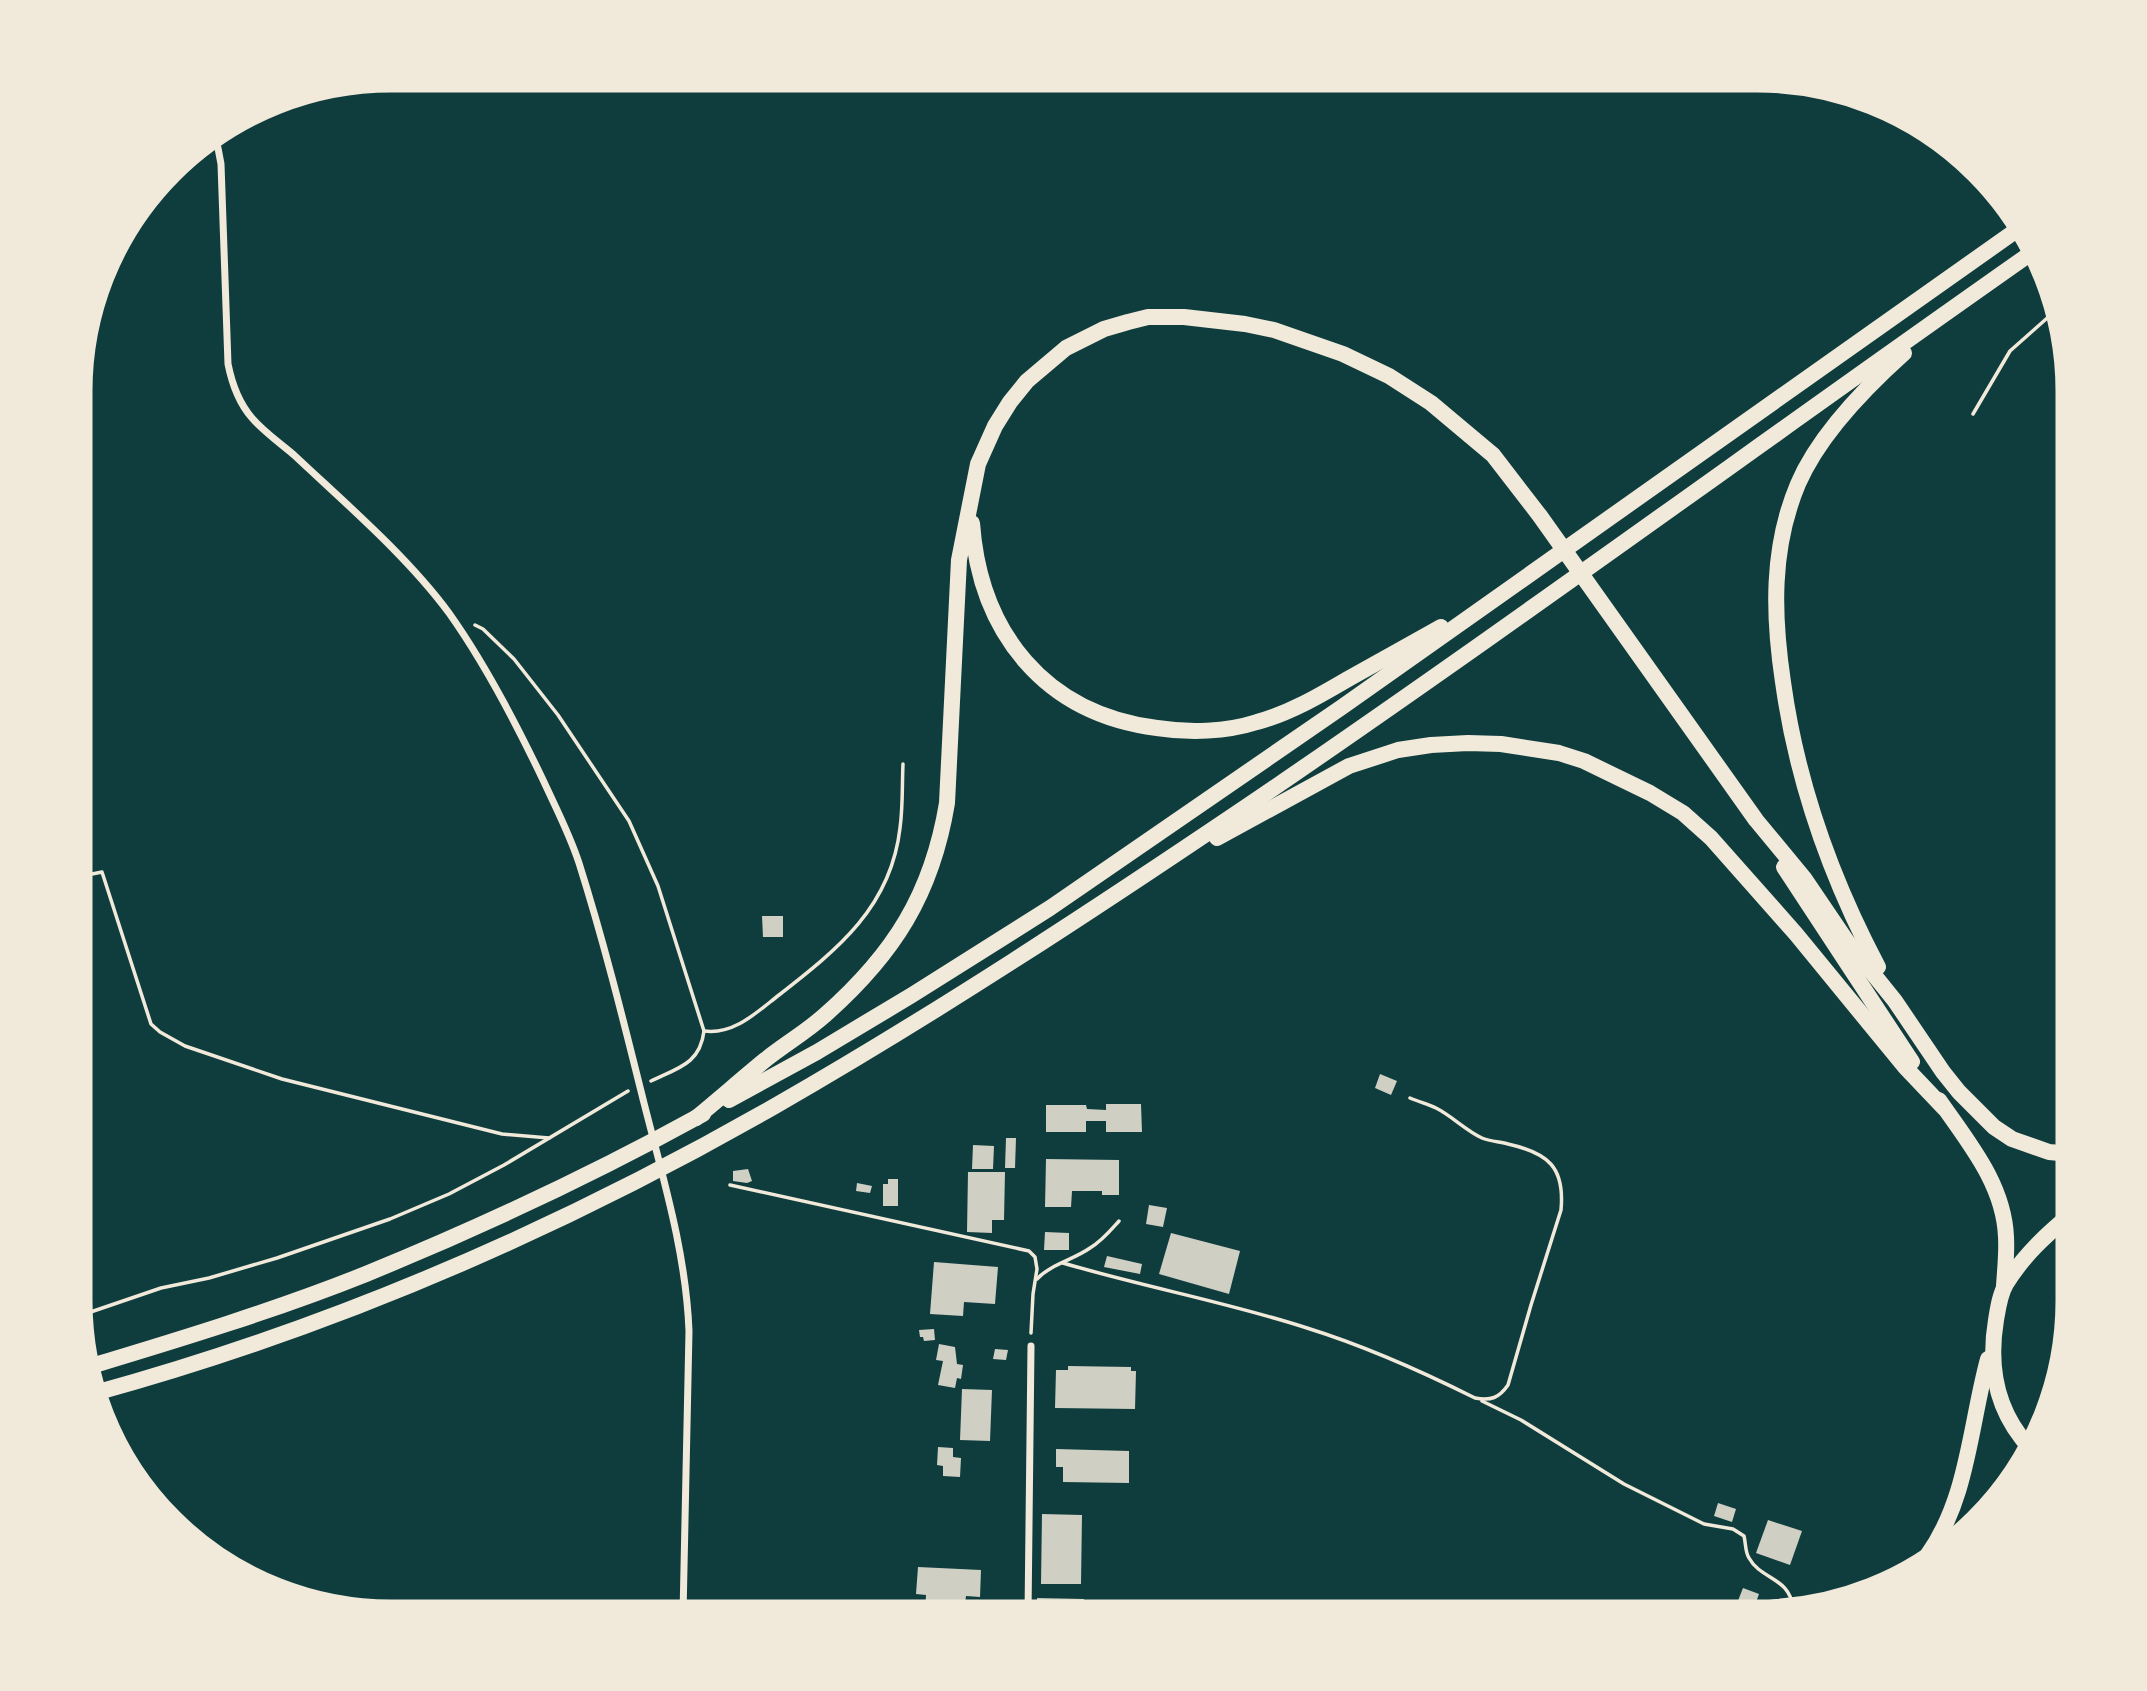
<svg xmlns="http://www.w3.org/2000/svg" width="2147" height="1691" font-family="Figtree,sans-serif">
	<rect width="100%" height="100%" fill="#0f3d3e"/>
	<!-- building -->
	<g fill="#cfcfc3">
		<polygon points="762,916 783,916 783,937 763,937"/>
		<polygon points="1380,1074 1397,1081 1391,1095 1375,1088"/>
		<polygon points="1106,1104 1141,1104 1142,1132 1106,1132 1106,1121 1086,1121 1086,1132 1046,1132 1046,1105 1086,1105 1087,1109 1106,1110"/>
		<polygon points="1006,1138 1016,1138 1015,1168 1005,1168"/>
		<polygon points="973,1145 994,1146 993,1169 972,1169"/>
		<polygon points="1046,1159 1119,1160 1119,1195 1102,1195 1102,1191 1072,1191 1071,1207 1045,1207"/>
		<polygon points="748,1169 752,1181 747,1183 733,1181 733,1171"/>
		<polygon points="968,1172 1005,1172 1004,1220 992,1220 992,1233 967,1232"/>
		<polygon points="888,1179 898,1179 898,1206 883,1206 883,1184 888,1184"/>
		<polygon points="857,1183 872,1186 870,1193 856,1191"/>
		<polygon points="1149,1205 1167,1208 1163,1227 1146,1224"/>
		<polygon points="1045,1232 1069,1233 1069,1250 1044,1250"/>
		<polygon points="1171,1233 1240,1251 1229,1294 1159,1274"/>
		<polygon points="1107,1256 1142,1264 1140,1274 1104,1267"/>
		<polygon points="934,1262 998,1267 995,1304 964,1302 963,1316 930,1314"/>
		<polygon points="934,1329 935,1340 924,1341 923,1337 920,1337 919,1330"/>
		<polygon points="939,1344 955,1347 957,1364 963,1365 961,1379 957,1378 955,1388 938,1385 943,1361 936,1360"/>
		<polygon points="995,1349 1008,1350 1006,1360 993,1359"/>
		<polygon points="1068,1366 1131,1367 1131,1371 1136,1371 1135,1409 1055,1408 1056,1370 1068,1370"/>
		<polygon points="962,1389 992,1390 990,1441 960,1440"/>
		<polygon points="938,1447 953,1448 953,1457 961,1458 960,1477 943,1476 943,1466 937,1465"/>
		<polygon points="1056,1449 1129,1451 1129,1483 1063,1482 1063,1467 1056,1467"/>
		<polygon points="1718,1503 1736,1509 1732,1522 1714,1516"/>
		<polygon points="1042,1514 1082,1515 1081,1584 1041,1584"/>
		<polygon points="1768,1520 1802,1531 1790,1565 1756,1553"/>
		<polygon points="918,1567 981,1570 980,1597 966,1596 965,1604 979,1604 978,1614 925,1615 926,1595 916,1594"/>
		<polygon points="1743,1588 1759,1594 1751,1616 1732,1616"/>
		<polygon points="1037,1598 1084,1599 1084,1615 1037,1615"/>
	</g>
	<g fill="none" stroke-linecap="round" stroke-linejoin="round">
		<!-- path -->
		<g stroke="#f1e9da" stroke-width="3.5">
			<polyline points="1973,414 2010,351 2054,312"/>
			<path d="M 475,625 L 483,629 L 514,659 L 558,715 L 629,821 L 658,886 L 704,1031 C 700,1064 678,1068 651,1081"/>
			<polyline points="77,877 102,872 151,1024 160,1032 185,1046 282,1079 502,1134 549,1138"/>
			<path d="M 704,1031 C 734,1035 757,1012 779,995 C 838,949 891,907 900,828 C 903,807 902,785 903,764"/>
			<polyline points="730,1185 1029,1251 1035,1257 1037,1269 1033,1294 1031,1333"/>
			<path d="M 1063,1263 C 1144,1287 1227,1302 1307,1328 C 1365,1346 1421,1371 1475,1398 C 1491,1401 1499,1398 1508,1385 L 1531,1305 L 1561,1210 C 1565,1167 1548,1153 1508,1144 C 1500,1142 1489,1141 1482,1138 C 1465,1130 1452,1116 1436,1108 C 1428,1104 1419,1102 1410,1098"/>
			<path d="M 1037,1279 C 1051,1264 1073,1260 1090,1248 C 1102,1241 1110,1231 1119,1221"/>
			<polyline points="76,1317 161,1288 209,1278 277,1258 390,1219 449,1194 504,1165 628,1091"/>
			<path d="M 1482,1401 L 1521,1420 L 1624,1484 L 1704,1524 L 1733,1529 L 1744,1536 C 1746,1544 1745,1552 1749,1558 C 1761,1580 1790,1577 1793,1608"/>
		</g>
		<!-- minor -->
		<g stroke="#f1e9da" stroke-width="7">
			<path d="M 211,137 L 218,148 L 221,164 L 228,364 C 232,384 238,402 252,418 C 264,432 280,443 294,455 C 345,503 407,556 449,613 C 486,665 516,723 544,782 C 556,808 570,835 579,863 C 604,942 624,1023 644,1103 C 663,1178 686,1253 689,1331 L 683,1615"/>
			<polyline points="1028,1615 1031,1346"/>
		</g>
		<!-- primary -->
		<g stroke="#f1e9da" stroke-width="16">
			<path d="M 2031,1449 C 1996,1412 1988,1368 1996,1320 C 1998,1308 2000,1294 2006,1284 C 2023,1256 2047,1234 2071,1214"/>
			<path d="M 1927,1556 C 1968,1499 1970,1425 1988,1359"/>
		</g>
		<!-- trunk -->
		<g stroke="#f1e9da" stroke-width="16">
			<path d="M 972,523 C 980,633 1045,714 1157,728 C 1189,733 1226,732 1257,722 C 1290,713 1319,696 1348,679 C 1379,662 1410,644 1441,627"/>
			<polyline points="1217,838 1349,766 1398,750 1431,745 1468,743 1501,744 1559,753 1584,761 1650,793 1683,813 1711,838 1796,934 1905,1067 1944,1108"/>
			<polyline points="1784,867 1912,1062"/>
			<path d="M 1878,967 C 1831,878 1797,783 1783,682 C 1773,615 1771,548 1798,484 C 1819,435 1865,388 1904,353"/>
			<polyline points="729,1100 817,1052 912,995 1050,908 1342,707 2021,227"/>
			<path d="M 1939,1100 C 1968,1142 2004,1184 2006,1237 C 2007,1253 2005,1270 2004,1286"/>
			<path d="M 696,1118 C 719,1099 742,1079 765,1060 C 785,1044 806,1032 825,1015 C 894,954 932,894 947,803 L 959,560 L 978,464 L 995,426 L 1010,402 L 1027,381 L 1066,348 L 1104,329 L 1128,322 L 1148,317 L 1184,317 L 1245,324 L 1274,330 L 1343,354 L 1389,376 L 1431,403 L 1493,455 L 1540,516 L 1756,820 L 1804,878 L 1846,940 L 1895,1001 L 1943,1072 L 1959,1092 L 1994,1127 L 2012,1139 L 2049,1152 L 2071,1154"/>
			<path d="M 88,1367 C 181,1339 276,1310 366,1274 C 481,1227 594,1174 703,1114"/>
			<path d="M 95,1393 C 332,1328 562,1228 775,1106 C 937,1013 1092,911 1246,807 C 1513,625 1773,434 2037,249"/>
		</g>
	</g>
	<!-- crop -->
	<path d="M0 0H2147V1691H0ZM391 88H1757A303 303 0 0 1 2060 391V1301A303 303 0 0 1 1757 1604H391A303 303 0 0 1 88 1301V391A303 303 0 0 1 391 88Z" fill="#f1e9da" fill-rule="evenodd"/>
	<path fill="none" stroke="#f1e9da" stroke-width="9" d="M391 88H1757A303 303 0 0 1 2060 391V1301A303 303 0 0 1 1757 1604H391A303 303 0 0 1 88 1301V391A303 303 0 0 1 391 88Z"/>
</svg>
